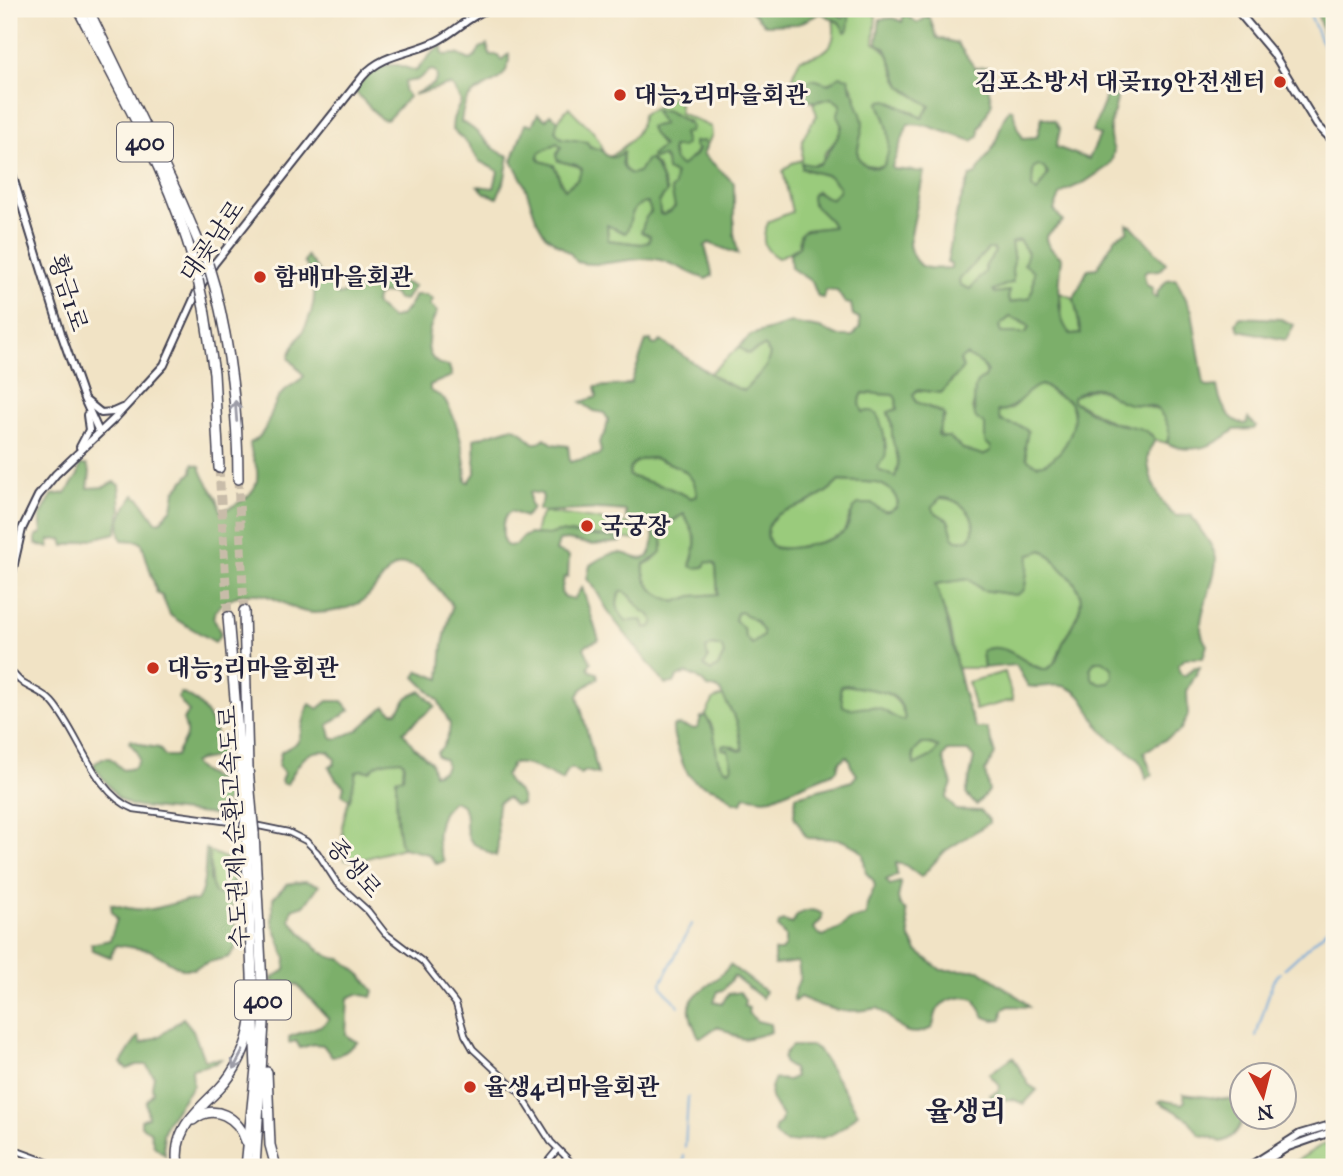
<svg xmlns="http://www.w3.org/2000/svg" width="1343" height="1176" font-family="'IM FELL Great Primer','Noto Serif KR',serif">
	<rect width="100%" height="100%" fill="#fcf5e5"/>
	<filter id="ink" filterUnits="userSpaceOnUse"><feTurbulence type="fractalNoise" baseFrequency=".0143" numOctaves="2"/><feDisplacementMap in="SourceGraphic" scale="14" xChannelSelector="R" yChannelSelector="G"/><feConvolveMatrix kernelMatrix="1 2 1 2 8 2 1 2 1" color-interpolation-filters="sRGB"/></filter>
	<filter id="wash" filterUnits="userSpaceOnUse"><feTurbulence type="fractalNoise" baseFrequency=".00686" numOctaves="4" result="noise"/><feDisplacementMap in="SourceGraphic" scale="28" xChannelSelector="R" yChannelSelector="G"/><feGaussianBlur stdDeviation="1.57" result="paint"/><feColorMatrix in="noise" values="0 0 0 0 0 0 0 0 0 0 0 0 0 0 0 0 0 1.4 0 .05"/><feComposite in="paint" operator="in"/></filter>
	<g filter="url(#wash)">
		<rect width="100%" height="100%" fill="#f1e3c5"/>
		<!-- green -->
		<g fill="#9acb7b" stroke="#5e765b" stroke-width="2">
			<path d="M 850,9 L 868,9 L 876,16 L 874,43 C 892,50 890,66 898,81 C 903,92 919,98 930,105 L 922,118 L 910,110 L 879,104 C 889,125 893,143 885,165 L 881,167 L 861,164 C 850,146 872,130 854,101 L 856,97 L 851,85 L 833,82 L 825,84 L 817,80 L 799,86 L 798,94 L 795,92 L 793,74 L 800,59 C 826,55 838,47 833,19 L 841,24 L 848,24 Z"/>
			<path d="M 677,90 L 680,113 L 711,127 L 712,135 L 707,145 L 704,141 L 697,143 C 699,156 689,158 681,167 L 674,160 L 672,147 L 678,147 L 684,140 L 683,133 L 689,122 L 666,110 L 656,111 L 664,122 L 655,135 L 662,148 L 657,151 L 653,159 L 662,156 L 675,174 L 675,207 L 670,212 L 663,215 C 654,207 661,199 667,192 L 657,166 L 649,159 L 639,172 L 631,174 L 623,168 L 623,152 L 616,157 L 608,157 C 623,150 643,132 642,115 C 655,105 668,105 677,90 Z"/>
			<path d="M 832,98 L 841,105 L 841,134 L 825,153 L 822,162 L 803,169 L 829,176 L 839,186 L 839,191 L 834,198 L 828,198 L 817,191 L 812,199 C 815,211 829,215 833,227 L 806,230 L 800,235 L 799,247 L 778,258 C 761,249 761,237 769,221 L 792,212 L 783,171 L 792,163 L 802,160 L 803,138 L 817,115 L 813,103 Z"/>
			<path d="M 569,107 C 579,120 600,132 602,150 C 593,149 589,144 581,141 C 576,140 569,142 564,140 C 546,132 561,116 569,107 Z"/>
			<path d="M 557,143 L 561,147 L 556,156 L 558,161 L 581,167 L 582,171 L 577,179 L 565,189 C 554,174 563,166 540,161 L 538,157 L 539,153 Z"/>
			<polygon points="1038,165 1045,169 1048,174 1037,192 1032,187 1033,168"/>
			<path d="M 648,203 L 651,212 L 643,233 L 650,236 L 649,242 L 641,244 L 608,240 L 607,225 L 625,233 L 627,231 C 632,217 630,204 648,203 Z"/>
			<polygon points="1019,240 1028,253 1034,271 1033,288 1030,298 1011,303 1008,300 1009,291 995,293 993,290 1013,282 1012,269 1014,260 1011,243"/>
			<polygon points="992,248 995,252 985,267 985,272 970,289 960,285 959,280 988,249"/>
			<polygon points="1060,293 1074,298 1081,334 1072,335 1065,329 1062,320"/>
			<polygon points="1010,317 1029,326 1026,333 1001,333 999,326"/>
			<polygon points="764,346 770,354 766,367 744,391 734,388 710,373 739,347 748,354"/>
			<polygon points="966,355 982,364 987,372 985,378 980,380 972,409 985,425 985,441 991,447 991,451 983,455 963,449 949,437 940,437 939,428 945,417 942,412 916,402 913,395 917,390 941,393 963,368 960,360"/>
			<path d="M 1041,385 C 1047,387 1049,390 1054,394 C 1061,398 1069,399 1073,406 C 1084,425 1049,483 1027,459 L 1022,427 L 999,421 L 998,411 C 1018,412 1018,398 1030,389 C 1031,388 1040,385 1041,385 Z"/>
			<path d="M 1094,388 C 1105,390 1112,396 1121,400 C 1135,404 1148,405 1161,412 L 1170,428 L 1167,443 L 1155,440 L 1151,434 L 1124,424 L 1114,423 L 1073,401 L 1073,396 Z"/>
			<path d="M 863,393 L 893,395 L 896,398 L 897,409 L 888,413 C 894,426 891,431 894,442 C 898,460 900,459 895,478 L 878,470 L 877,466 C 893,451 883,426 871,411 L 863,412 C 859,405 859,400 863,393 Z"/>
			<path d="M 652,458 C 673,464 696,470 697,496 L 691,498 L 669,488 L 629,476 C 628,463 640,458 652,458 Z"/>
			<path d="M 838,481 C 861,484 890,475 898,503 L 896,507 L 890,511 L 880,511 L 877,507 L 850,515 L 844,532 C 831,541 783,554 771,545 C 765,534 767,521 778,514 C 799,501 821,502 838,481 Z"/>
			<path d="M 940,498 C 959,497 984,519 969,539 C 950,545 953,532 948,520 L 933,511 L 933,506 Z"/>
			<polygon points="544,512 638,525 636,540 559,532 548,535 535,534 538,521"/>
			<path d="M 683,514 C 693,530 701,545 691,562 L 714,562 L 716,565 L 718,595 L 692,596 L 676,602 C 657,595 642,586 644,565 L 653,560 L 663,546 L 660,528 L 671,523 Z"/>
			<path d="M 1042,550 C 1053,555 1056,564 1065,572 C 1094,600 1077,612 1063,643 C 1059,651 1056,666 1046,669 C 1035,671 1001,640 982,651 L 984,668 L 957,668 L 949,625 L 935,584 L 969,579 L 982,590 L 1016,595 L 1025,587 L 1029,555 Z"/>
			<path d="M 621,591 C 633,594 633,603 642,610 C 649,615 651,614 654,622 L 651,627 L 645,628 L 643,621 L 626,621 C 617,611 614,603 621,591 Z"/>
			<polygon points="741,612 756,621 763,631 763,636 752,644 746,638 743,628 735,620 737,613"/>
			<polygon points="712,645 722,647 724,655 717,668 711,671 704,666 708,658 706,649"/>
			<circle cx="1102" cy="672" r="12"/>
			<polygon points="1005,672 1013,700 975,710 968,682"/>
			<path d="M 843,685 C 870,689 902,688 905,721 C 897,720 892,715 884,711 C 872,705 856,714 843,706 L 840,689 Z"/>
			<path d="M 723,696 C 732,710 746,736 741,751 L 732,746 L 722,749 L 728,750 L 732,766 L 729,770 C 708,764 723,735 705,716 L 714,699 Z"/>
			<polygon points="925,743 939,747 932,756 914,765 914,750"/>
			<path d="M 383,760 L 400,760 L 404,763 L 403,777 L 396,779 C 396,796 396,834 402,848 L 360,860 L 345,860 L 342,826 L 356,772 L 360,770 L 370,771 L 377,763 Z"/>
			<polygon points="209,851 240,865 223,895 214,894 212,890"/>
			<polygon points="1325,1143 1334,1157 1334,1167 1287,1167"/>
		</g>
		<!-- forest -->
		<g fill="#7baf6b" stroke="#4e6853" stroke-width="2" fill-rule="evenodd">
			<polygon points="749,9 836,9 837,13 843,18 845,17 845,9 850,9 848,31 845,32 839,22 821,13 798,24 765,25"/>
			<polygon points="1316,9 1334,9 1334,48 1324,36"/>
			<path d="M 904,13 L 917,23 L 929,16 L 937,38 L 957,43 L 975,68 L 988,67 L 990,75 L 988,86 L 992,103 L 979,129 L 979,136 L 972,141 L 925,125 L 908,124 L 892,167 L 893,169 L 924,172 L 909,244 C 914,270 928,270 951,268 L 951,264 L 947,263 L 957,211 L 970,176 L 976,174 L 995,144 L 1003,120 L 1009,109 L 1013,110 L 1017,127 L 1023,138 L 1037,137 L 1042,117 L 1055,121 L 1060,130 L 1056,147 L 1089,159 L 1100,135 L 1092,132 L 1104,103 L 1107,88 L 1111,87 L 1117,99 C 1113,118 1105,133 1114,150 L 1112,160 L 1107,167 L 1085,182 L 1065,191 L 1060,195 L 1054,210 L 1063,221 L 1046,236 C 1045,246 1055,252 1062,258 C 1060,280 1053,319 1072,335 L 1081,334 L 1074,298 L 1088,269 L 1097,268 L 1116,237 L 1128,231 L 1127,224 L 1132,226 L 1166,263 L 1160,270 L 1147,271 L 1144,274 L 1146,285 L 1153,288 L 1152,295 L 1156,298 L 1158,291 L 1167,280 L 1176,279 L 1192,311 L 1204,384 L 1209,387 L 1217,386 C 1220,403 1226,419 1244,424 L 1247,423 L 1248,418 L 1256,426 L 1254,429 L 1234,430 C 1215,447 1190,455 1167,443 C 1170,433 1170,431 1166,422 C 1155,400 1149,407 1130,404 C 1104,399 1105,375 1073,397 L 1073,401 C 1086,409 1100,419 1114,423 C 1128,427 1146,425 1155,440 C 1152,445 1149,450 1148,456 C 1147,474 1160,507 1176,516 L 1191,515 C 1197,527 1215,546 1216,559 C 1217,586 1189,622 1207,645 L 1203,658 L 1186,658 L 1178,665 L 1180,673 L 1184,676 L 1195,667 L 1200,667 L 1187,691 L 1188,715 L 1180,731 L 1144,752 L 1152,774 L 1146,779 C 1143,751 1115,748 1100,728 C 1090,715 1086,696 1071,689 C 1056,681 1042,690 1028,686 L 1016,665 L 984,668 L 982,651 C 1007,637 1030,672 1046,669 C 1056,667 1059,651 1063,643 C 1077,613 1094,600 1065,572 C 1056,564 1053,555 1042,550 L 1029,555 L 1025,587 L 1023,591 L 1016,595 L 982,590 L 969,579 L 935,584 C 954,631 955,682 976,728 L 987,728 L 995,754 L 985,771 L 989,791 L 976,805 L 966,794 L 974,758 L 968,751 L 947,751 L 943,758 L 952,784 L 946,798 L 956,810 L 981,811 L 989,820 L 989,823 L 945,851 L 921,877 L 905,865 L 896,863 L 897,875 L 886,880 L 890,885 L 900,882 L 901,884 L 898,898 L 900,905 L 906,911 L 910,938 L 917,951 L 941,970 L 979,970 L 1024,1001 L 1029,1007 L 1009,1006 L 1003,1010 L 1002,1019 L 993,1020 L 985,1017 L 974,999 C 963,995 942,999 937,1011 C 934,1017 935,1022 932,1028 C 901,1043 897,1020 878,1008 C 846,1014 829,1011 800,997 L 795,1001 L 793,997 L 800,977 L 798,962 L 774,965 L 774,951 L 781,951 L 785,946 L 785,936 L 778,928 L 779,923 L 784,921 L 792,924 L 797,915 C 805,911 813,907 822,914 L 822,919 L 814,928 L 817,933 L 823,936 L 839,929 L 849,920 L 866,916 L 867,904 L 875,886 L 873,880 L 866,873 L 863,854 L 857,847 L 839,839 L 807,838 L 794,816 L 796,796 L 852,781 L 857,775 L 851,766 L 849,759 L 846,756 L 839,762 L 837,770 L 832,773 L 772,798 L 764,799 L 745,796 L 742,803 L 733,802 C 713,777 692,799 679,753 C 676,744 672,735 673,726 L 679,725 L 695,729 L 698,727 L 701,717 L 705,716 C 723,735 708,764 729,770 L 732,766 L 728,750 L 722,749 L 722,745 L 728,745 L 739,751 L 743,750 L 737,722 L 719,689 L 708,687 L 698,678 L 687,673 L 677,677 L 674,683 L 665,684 L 611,616 L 594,587 L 587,579 L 590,565 C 598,560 606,554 616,553 C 628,551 637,563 648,557 C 654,548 658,524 644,520 C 639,519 632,520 626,519 L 626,511 L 601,509 L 544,512 L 538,510 L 543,499 L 542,494 L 530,492 L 530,505 L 533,508 L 525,517 L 511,511 C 501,517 502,532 504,543 L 508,546 L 516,545 L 523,537 L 529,534 L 548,535 L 559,532 L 622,539 L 621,542 L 593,545 L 568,540 L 559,541 L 556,551 L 569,556 L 568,576 L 564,578 L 561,593 L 565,597 L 574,599 L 582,587 L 599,640 L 586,645 L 584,648 L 591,662 L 588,667 L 590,671 L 597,673 L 598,678 L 582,689 L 578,696 L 598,774 L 586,771 L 580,774 L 572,768 L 567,771 L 563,781 C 548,774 529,761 512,764 L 505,776 C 508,788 524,790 522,804 L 514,805 L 507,798 L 499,802 C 493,819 502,838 496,856 C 489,854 487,852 482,848 C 476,845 472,844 469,838 C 461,825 474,806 453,801 C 436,815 433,843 444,861 L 437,864 L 428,854 L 402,848 C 396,834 396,796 396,779 L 403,777 L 404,763 L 400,760 C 386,762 380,760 370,771 L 360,770 L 356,772 L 350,800 L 342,794 L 344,786 L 336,779 L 329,767 L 334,765 L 335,759 L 329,752 C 306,746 297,766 287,784 L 283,784 L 281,781 L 284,773 L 278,766 L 281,752 C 286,749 292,746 297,743 C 302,738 303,713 310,704 L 318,709 L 328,701 L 342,701 L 350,710 L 328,725 L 331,737 L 337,739 L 358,730 L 385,706 L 392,712 L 397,712 L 408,697 L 421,691 L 435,706 L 403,732 L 414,747 L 431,762 L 434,774 L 443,771 L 446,766 L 445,760 L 437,756 L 437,752 L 443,747 L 449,733 L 450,724 L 438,700 L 415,677 L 419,671 L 440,679 L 443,644 L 452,607 L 450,602 C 440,592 431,578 420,570 C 391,551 383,584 365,599 C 352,609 330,613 314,613 C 295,613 280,598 263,595 C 244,591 219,598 213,617 L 221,634 L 215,642 L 177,620 L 170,615 L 162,596 L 157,593 L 142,544 L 138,541 L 122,540 C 115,523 124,509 134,495 L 140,499 L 156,522 L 161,521 L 172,508 L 175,491 L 192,472 L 193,464 L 200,466 C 205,487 217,490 221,512 C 242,502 263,492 256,466 C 253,458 250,451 250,443 C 268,436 269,412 279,397 C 287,385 296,385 304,376 L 289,358 C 290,348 298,341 302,333 C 315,310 320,284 304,262 L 307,256 L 338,295 L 389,278 L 414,286 L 405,300 L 397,299 L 393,294 L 383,293 L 376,297 L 375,304 L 391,318 C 403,319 411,304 415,295 L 426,295 L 433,300 L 430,305 L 437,312 C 427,330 419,363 449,366 L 452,376 L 430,385 L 430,390 C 434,394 440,394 444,399 C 458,418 466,458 466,481 L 469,482 L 475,473 L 474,439 L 513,427 L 521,431 L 533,443 L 538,443 L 545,438 L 553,444 L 568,446 L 570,462 L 599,455 L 601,451 L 599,442 L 606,431 L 608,419 L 604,413 L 594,411 L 581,402 L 597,397 L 595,387 L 624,385 L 631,383 L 646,341 L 651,340 L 652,344 L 656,345 L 661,341 L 723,382 L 744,391 L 766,367 L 770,354 L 764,346 L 748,354 L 739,347 L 751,335 L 791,323 L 820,328 L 837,336 L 853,336 L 860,327 L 859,318 L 853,315 L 851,304 L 845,303 L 837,291 L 825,290 L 824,298 L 818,297 L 812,282 L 791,268 L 790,253 L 799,247 L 801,233 L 806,230 L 833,227 L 830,221 L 813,204 L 812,196 L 815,192 L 831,199 L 839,191 L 839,186 L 829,176 L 802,168 L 802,163 C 806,164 815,166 819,164 C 823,163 841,133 842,126 L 837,116 L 841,105 L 832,98 C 818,100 809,106 798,94 L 799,87 L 812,79 L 829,84 L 840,76 L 849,78 L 851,90 L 855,93 C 855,106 862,110 863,123 C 863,139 848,160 869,166 C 875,168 878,168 884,165 C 893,143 889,125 879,104 L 881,101 L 888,100 L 922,118 L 930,106 L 901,86 L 886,49 L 877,43 L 880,19 L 894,18 L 902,22 ZM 1038,165 L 1045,169 L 1048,174 L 1037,192 L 1032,187 L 1033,168 ZM 1019,240 L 1028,253 L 1024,264 L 1034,271 L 1033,288 L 1029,298 L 1011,303 L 1008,300 L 1009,291 L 995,293 L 993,290 L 1013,282 L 1012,269 L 1014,262 L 1011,243 ZM 988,249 L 994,249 L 995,252 L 986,265 L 985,272 L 970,289 L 960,285 L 959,280 ZM 1010,317 L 1026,323 L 1029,327 L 1026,333 L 1001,333 L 999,326 ZM 966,355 L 982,364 L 987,372 L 985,378 C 982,379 978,380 976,384 C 974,388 973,415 976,418 C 978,421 983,422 985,425 L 985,442 L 991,447 L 991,451 L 983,455 L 963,449 L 949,437 L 940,437 L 938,434 L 944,414 L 916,402 L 913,395 L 917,390 L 941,393 L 963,368 L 960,360 ZM 1041,385 C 1052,388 1056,398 1068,400 C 1085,420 1061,464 1037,465 L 1027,459 L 1025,447 L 1028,431 L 1022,427 L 1000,421 L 998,411 C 1019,410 1023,390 1041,385 ZM 863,393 L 893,395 L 896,398 L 897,409 L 888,412 C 895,427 890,430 893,442 C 898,459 901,459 895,477 L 878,470 L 877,466 C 880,464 883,460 885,457 C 888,450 882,417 874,412 C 871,410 867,411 863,412 C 859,405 859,399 863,393 ZM 652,458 C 673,463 696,471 697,496 L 691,498 L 669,488 L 629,476 C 628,463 640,458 652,458 ZM 839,481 C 861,484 890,475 898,503 L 896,507 C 885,515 882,511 873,504 L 858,504 C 849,511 852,520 846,529 C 837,542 790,550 775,548 C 764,540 765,524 777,515 C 782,511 791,509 797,507 C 813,501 828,493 839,481 ZM 940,498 C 959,496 984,520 969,539 C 950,545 953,532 948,520 L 933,511 L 933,506 ZM 684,514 C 698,539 698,540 690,566 L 695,568 L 704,567 L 706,562 L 714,563 L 716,566 L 718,594 L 692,596 L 675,602 C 657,595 641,586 644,564 C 664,554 665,551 660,528 ZM 621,591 C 635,595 633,603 642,610 C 649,615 651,614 654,622 L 651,627 L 645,628 L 642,620 L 626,621 C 617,611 614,603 621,591 ZM 741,612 L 756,621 L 763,631 L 763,636 L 752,644 L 746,638 L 743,628 L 735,620 L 737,613 ZM 712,645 L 722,647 L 724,655 L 717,668 L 711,671 L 704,666 L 708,658 L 706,649 ZM 1095,661 L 1103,661 L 1112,668 L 1113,677 L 1109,683 L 1101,684 L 1093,680 L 1090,669 ZM 847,685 C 872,692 902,685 905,721 C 894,720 885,708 873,707 C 862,706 853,712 843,706 L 840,692 L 841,686 ZM 922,744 L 931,744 L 939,747 L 932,756 L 914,765 L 913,753 Z"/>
			<path d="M 443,45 L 442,52 L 444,55 L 457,54 L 470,60 L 475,57 L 480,48 L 487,45 L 490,55 L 498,55 L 501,60 L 509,54 C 511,86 481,81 467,100 C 463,106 462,115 461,122 C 481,129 487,150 509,156 L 505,178 L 497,198 L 485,193 L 478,186 L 494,188 L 498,171 L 479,161 L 469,145 L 452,129 L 453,119 L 461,101 L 453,87 L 449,85 L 413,95 L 434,84 L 437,76 L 435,71 L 431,70 L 417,80 L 405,82 L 404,90 L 409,97 L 387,120 L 381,119 L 356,93 C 358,81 370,73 379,65 L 398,65 L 416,71 L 431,54 Z"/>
			<path d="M 666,110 L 691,125 L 690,132 L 683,133 L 686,144 L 682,147 L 672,147 C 672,156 673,162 681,166 L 695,155 L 698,150 L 694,146 L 694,142 L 704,141 L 707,145 L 703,154 L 734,183 L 734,233 L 738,254 L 709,243 L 705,246 L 712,273 L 712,276 L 706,279 C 688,274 674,262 655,259 C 629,256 602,269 577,262 L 570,253 L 545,235 L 537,221 L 524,183 L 512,161 L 525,124 L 532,125 L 538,114 L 546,120 L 550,114 L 558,120 L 555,131 L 561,138 L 587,142 L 590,147 L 602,150 C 608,161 616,158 624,151 C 620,161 621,169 631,174 L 639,172 L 646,160 L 649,159 C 659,167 661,181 667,192 L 659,201 L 660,214 L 663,215 L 670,212 L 675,207 L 671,189 L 674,187 L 675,174 L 667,170 L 666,160 L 662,156 L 653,159 L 651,156 L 663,146 L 652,133 L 650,127 L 663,124 L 655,111 ZM 557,143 L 561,147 L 556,156 L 558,161 L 576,165 L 582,169 L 577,180 L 565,189 L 561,183 L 554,165 L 540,161 L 538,157 L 539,153 ZM 648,203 L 651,212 L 646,217 L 641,232 L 650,236 L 649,242 L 641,244 L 608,240 L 607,225 L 625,233 L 627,231 C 632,218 630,204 648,203 Z"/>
			<polygon points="1240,317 1281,319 1294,325 1286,340 1239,330 1236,323"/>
			<polygon points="80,465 87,465 90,472 88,488 104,487 114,482 119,485 121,509 116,533 64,546 62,539 49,540 49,548 36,544 36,536 42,533 40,517 52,495 66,493 78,475"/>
			<path d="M 181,693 C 206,701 214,727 222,751 C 216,762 201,756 193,763 C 203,779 227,777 229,798 L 214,815 L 132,806 L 118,798 L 93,765 L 102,758 L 110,758 L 123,770 L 134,768 L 139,760 L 137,752 L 129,742 L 131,740 L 147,746 L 159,748 L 165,756 L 176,756 C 182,739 191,740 183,720 L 189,712 L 178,698 Z"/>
			<path d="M 206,849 L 209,851 L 210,880 L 215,894 L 223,895 L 226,892 L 240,865 L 233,888 L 231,916 L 239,933 L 236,948 L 229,957 L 209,962 L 193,969 L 182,969 L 149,950 L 116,945 L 110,957 L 93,950 L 91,944 L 110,940 L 117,919 L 112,912 L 111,904 C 125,908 143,912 157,908 C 172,904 181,900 197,901 C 206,887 205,865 206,849 Z"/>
			<path d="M 305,881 L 319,885 L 305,905 L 292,909 L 290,920 C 303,934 322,960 342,959 L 362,976 L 374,991 L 372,997 L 357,994 L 348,998 L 346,1034 L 349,1038 L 358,1042 L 345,1052 L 332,1057 L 323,1045 L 314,1044 L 300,1048 L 296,1041 L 289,1043 L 289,1037 L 323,1025 L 329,1019 L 297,985 L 287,982 L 272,982 L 272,978 L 285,970 L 286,959 L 272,921 L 273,898 L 287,884 Z"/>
			<path d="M 730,965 L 765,991 L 762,998 L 734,976 L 723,990 L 718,991 L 714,1002 L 722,1004 L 728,994 L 740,992 L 745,1000 L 744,1006 L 749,1008 L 748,1013 L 757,1021 L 770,1024 L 771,1032 C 739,1041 746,1043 718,1026 L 702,1037 L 699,1037 C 673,990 707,996 730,965 Z"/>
			<polygon points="183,1018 193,1030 204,1060 221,1059 216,1063 192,1069 193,1085 167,1122 163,1134 165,1155 154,1146 150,1131 141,1126 141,1120 148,1117 146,1102 153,1092 152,1087 154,1076 146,1065 136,1065 127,1069 121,1063 137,1038 139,1037 141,1044 160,1036"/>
			<path d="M 792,1046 L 812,1046 L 818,1049 L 858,1113 C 850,1123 834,1136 821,1138 C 815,1139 809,1138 804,1140 C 789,1143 784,1147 775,1133 L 775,1128 L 781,1122 L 782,1116 C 773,1103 765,1094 775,1079 L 788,1080 L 795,1077 L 793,1069 L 785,1064 L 783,1059 L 785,1053 Z"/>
			<polygon points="1013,1057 1029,1085 1037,1090 1024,1104 1012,1099 994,1101 990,1095 998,1091 1000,1086 989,1074"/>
			<path d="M 1183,1094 L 1241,1101 L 1242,1116 L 1243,1117 C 1241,1128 1233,1139 1221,1142 L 1211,1137 L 1200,1135 L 1188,1119 L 1159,1102 L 1161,1100 L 1182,1104 L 1185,1101 Z"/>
		</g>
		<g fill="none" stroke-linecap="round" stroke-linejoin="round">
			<!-- stream -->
			<g stroke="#68a4d9" stroke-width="2">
				<polyline points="1308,9 1320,39 1334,61"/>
				<polyline points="1284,969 1334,923"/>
				<path d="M 679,1007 C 675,997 662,993 661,983 L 692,924"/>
				<polyline points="1256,1036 1273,981 1280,973"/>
				<polyline points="685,1147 688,1097"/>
				<polyline points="683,1167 684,1155"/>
			</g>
		</g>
	</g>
	<g filter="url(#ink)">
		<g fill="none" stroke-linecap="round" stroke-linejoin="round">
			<!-- highway-tunnel -->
			<g stroke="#c8bca9" stroke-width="9" stroke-dasharray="9 4.5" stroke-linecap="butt">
				<polyline points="219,468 228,617"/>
				<polyline points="238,479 244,611"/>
			</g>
			<defs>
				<g id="street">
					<path d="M 9,669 C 14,674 18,680 24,684 C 34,690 44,693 52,702 C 79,732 94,794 134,809 L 245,824"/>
					<polyline points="254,825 288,832 306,841 317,852 337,883 368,911 385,933 423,962 456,1004 465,1035 473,1049 520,1093 551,1142 576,1167"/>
					<polyline points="9,1148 61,1167"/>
					<polyline points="543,1167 557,1150"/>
				</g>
				<g id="secondary">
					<polyline points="1236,9 1273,53 1317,125 1334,142"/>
					<polyline points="9,164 61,333 84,399 99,432"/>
					<polyline points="85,400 101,413 113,412 122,408"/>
					<polyline points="80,447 89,430 87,415"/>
					<path d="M 9,586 L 22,529 L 38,496 L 56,474 L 116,417 L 164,365 L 197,292 L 214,264 L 363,76 C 383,53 411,54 437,41 C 455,32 469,16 488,9"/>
					<polyline points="1248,1167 1300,1134 1334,1124"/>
					<polyline points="1256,1167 1288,1147 1334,1131"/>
				</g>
				<g id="highway">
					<path d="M 78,9 C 122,96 176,184 198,280"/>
					<polyline points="88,9 182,203 208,264"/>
					<path d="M 215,288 C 231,352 238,414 238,479"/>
					<polyline points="204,308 214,373 219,468"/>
					<polyline points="244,611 248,768 252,814"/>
					<polyline points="228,617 245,814"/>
					<polyline points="254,833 264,1023 255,1167"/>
					<polyline points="267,1072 270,1145 276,1167"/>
					<path d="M 193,1120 C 214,1102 239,1118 246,1141"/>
					<path d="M 178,1167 C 172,1130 195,1113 219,1089 C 236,1072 248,1045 251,1021"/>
					<polyline points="246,1167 256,1068 246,835"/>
				</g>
			</defs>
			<!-- street casing -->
			<use href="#street" stroke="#413f50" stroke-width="8"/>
			<!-- secondary casing -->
			<use href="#secondary" stroke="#413f50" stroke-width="10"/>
			<!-- highway casing -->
			<use href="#highway" stroke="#413f50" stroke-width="12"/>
			<!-- street -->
			<use href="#street" stroke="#fff" stroke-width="4.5"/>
			<!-- secondary -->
			<use href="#secondary" stroke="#fff" stroke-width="6"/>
			<!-- highway -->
			<use href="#highway" stroke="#fff" stroke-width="9"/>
			<defs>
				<g id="highway-bridge">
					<polyline points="208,264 215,288"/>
					<polyline points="198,280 204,308"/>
					<polyline points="245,814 246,835"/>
					<polyline points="252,814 254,833"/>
				</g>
			</defs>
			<!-- highway-bridge casing -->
			<use href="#highway-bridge" stroke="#413f50" stroke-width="12" stroke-linecap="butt"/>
			<!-- highway-bridge -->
			<use href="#highway-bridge" stroke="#fff" stroke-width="9"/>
		</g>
		<!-- one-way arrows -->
		<defs><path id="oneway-shaft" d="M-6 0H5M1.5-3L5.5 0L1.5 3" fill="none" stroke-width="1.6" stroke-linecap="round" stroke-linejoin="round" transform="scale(1.75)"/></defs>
		<g stroke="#9c9ca7">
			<use href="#oneway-shaft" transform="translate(236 411) rotate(-94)"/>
			<use href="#oneway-shaft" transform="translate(238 1060) rotate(118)"/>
		</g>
	</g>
	<!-- markers -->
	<g fill="#c8321e" stroke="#fcf5e5" stroke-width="2.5">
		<circle cx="1280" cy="82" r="7"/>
		<circle cx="620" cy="95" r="7"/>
		<circle cx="260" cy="277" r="7"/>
		<circle cx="587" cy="526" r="7"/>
		<circle cx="153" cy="668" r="7"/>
		<circle cx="470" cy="1087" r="7"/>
	</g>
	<g text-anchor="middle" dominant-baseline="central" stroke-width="6" stroke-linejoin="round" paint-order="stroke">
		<!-- shield labels -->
		<g fill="#fcf5e5" stroke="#63616e" stroke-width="2">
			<rect x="117" y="122.5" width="56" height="39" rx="5"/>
			<rect x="235" y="980.5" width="56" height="39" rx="5"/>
		</g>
		<g font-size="23" font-weight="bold" fill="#22223b">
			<text x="145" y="142">400</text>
			<text x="263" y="1000">400</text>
		</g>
		<!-- poi labels -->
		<g font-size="24" font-weight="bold" fill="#22223b" stroke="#fcf5e5" text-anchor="start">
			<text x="1266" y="82" text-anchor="end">김포소방서 대곶119안전센터</text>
			<text x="634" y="95">대능2리마을회관</text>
			<text x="274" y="277">함배마을회관</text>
			<text x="601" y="526">국궁장</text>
			<text x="167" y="668">대능3리마을회관</text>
			<text x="484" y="1087">율생4리마을회관</text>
		</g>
		<!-- street labels -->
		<g font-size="24" fill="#22223b" stroke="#fcf5e5">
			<text transform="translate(212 241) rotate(-55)">대곶남로</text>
			<text transform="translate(68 293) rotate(72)">황금1로</text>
			<text transform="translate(234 827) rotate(-93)">수도권제2순환고속도로</text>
			<text transform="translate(354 868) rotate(49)">종생로</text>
		</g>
		<!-- quarter labels -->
		<g font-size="28" font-weight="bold" fill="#22223b" stroke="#fcf5e5">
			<text x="966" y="1111">율생리</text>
		</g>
	</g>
	<!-- margin -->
	<rect width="1343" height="1176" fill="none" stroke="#fcf5e5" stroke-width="35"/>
	<!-- north arrow -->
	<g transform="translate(1263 1096) rotate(173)"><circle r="33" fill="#fcf5e5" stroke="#a5a1a1" stroke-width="2"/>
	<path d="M0-5L12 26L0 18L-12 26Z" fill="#c8321e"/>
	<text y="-10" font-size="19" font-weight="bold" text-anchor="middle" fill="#22223b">N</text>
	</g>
</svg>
